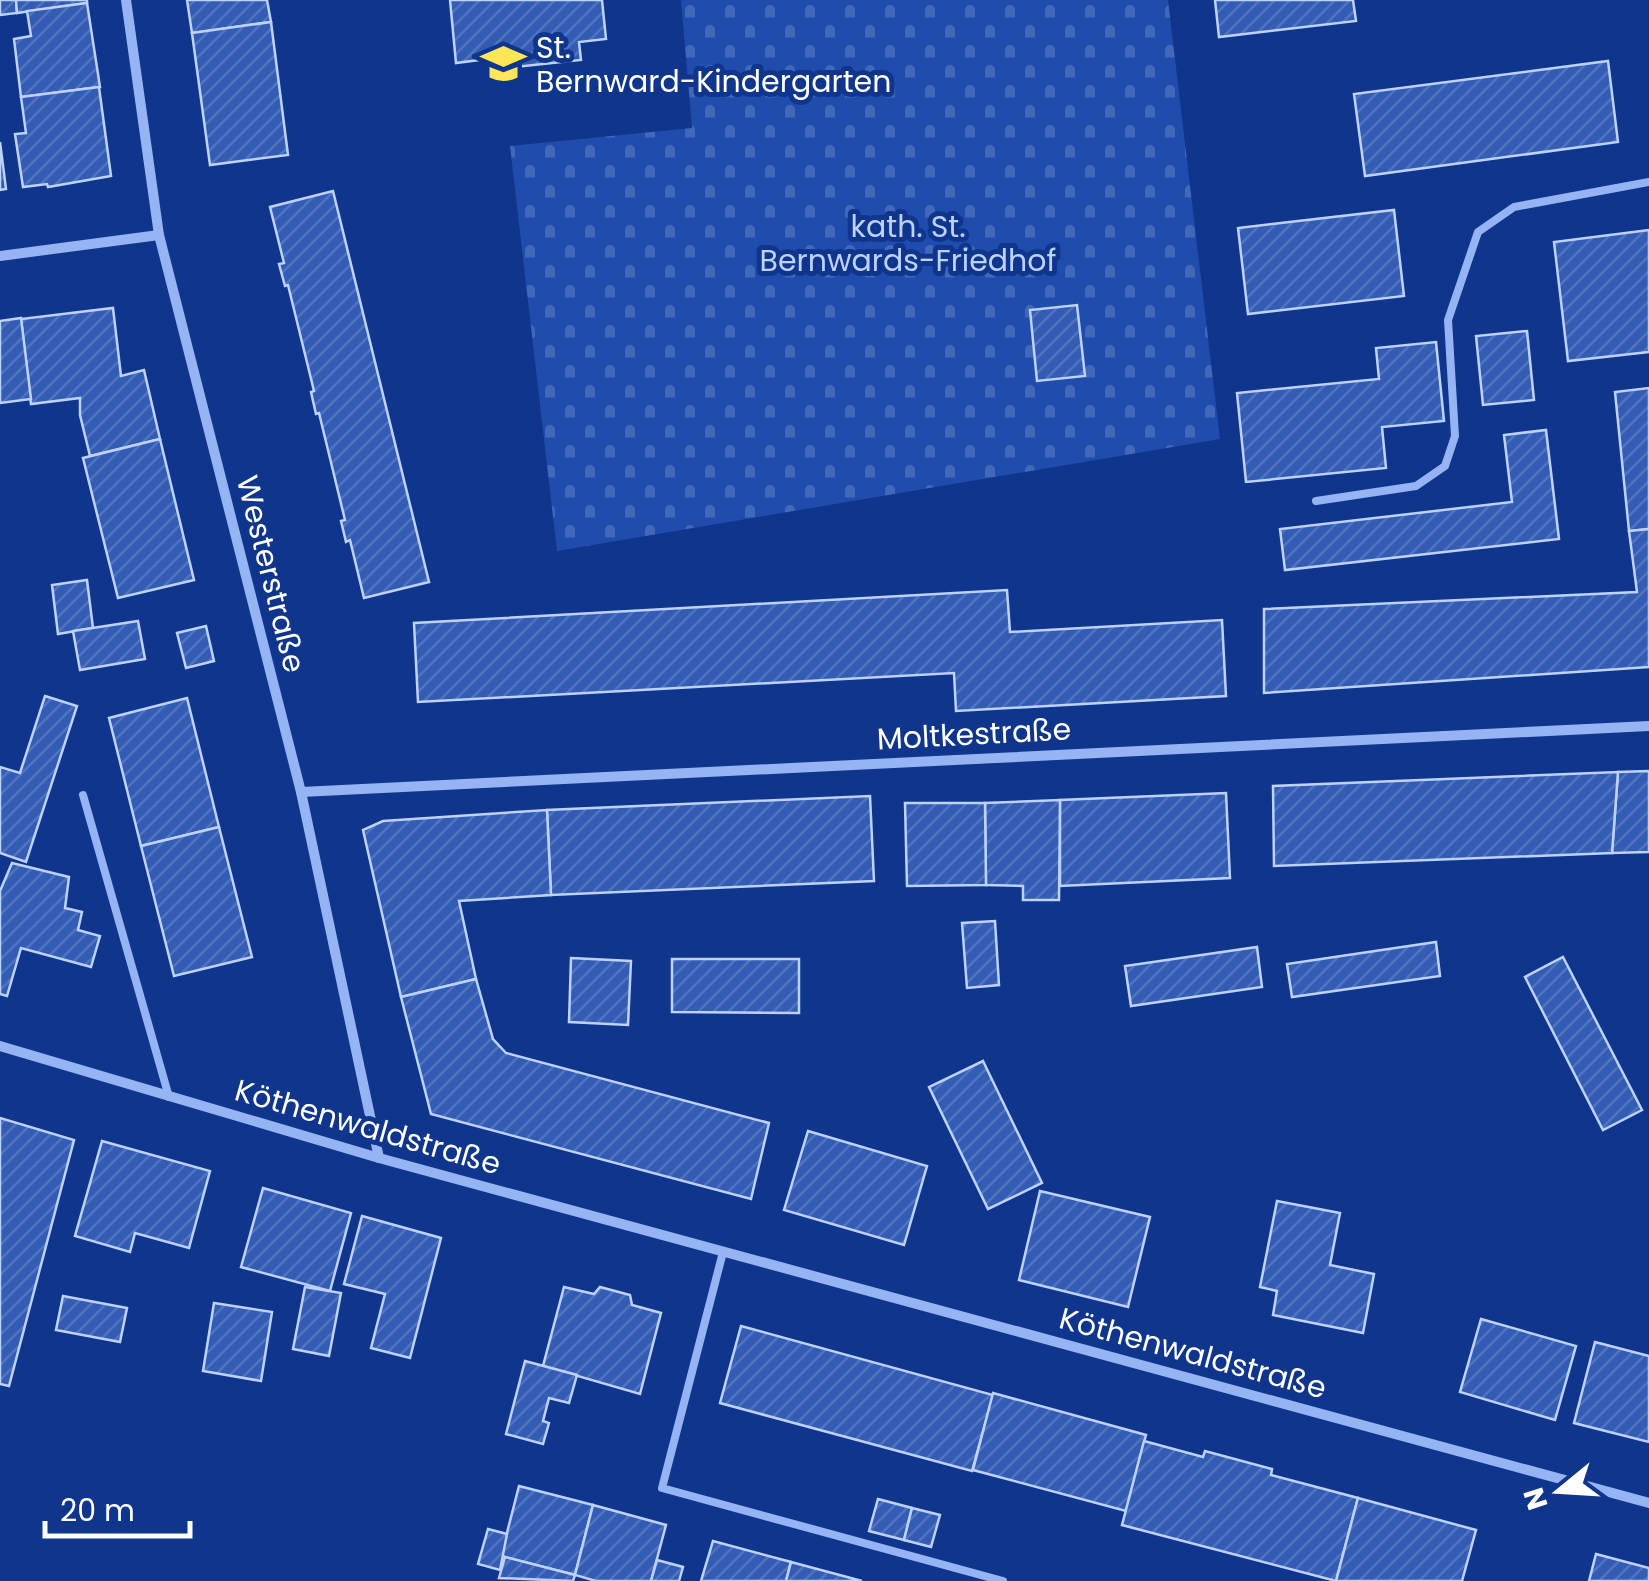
<svg xmlns="http://www.w3.org/2000/svg" width="1649" height="1581" font-family="Poppins,sans-serif">
	<defs>
		<pattern id="cemetery-stones" width="16" height="16" patternUnits="userSpaceOnUse" patternTransform="scale(2.5)"><rect width="16" height="16" fill="#204dad"/><path d="M2 7V4a2 2 0 0 1 4 0v3zM10 15v-3a2 2 0 0 1 4 0v3z" fill="#4168b9"/></pattern>
		<pattern id="building-hatch" width="6" height="6" patternUnits="userSpaceOnUse" patternTransform="scale(2.5)"><rect width="6" height="6" fill="#335cb5"/><path d="M-1 1l2-2M0 6l6-6M5 7l2-2" fill="none" stroke="#5274c0"/></pattern>
	</defs>
	<rect width="100%" height="100%" fill="#0f358d"/>
	<!-- cemetery -->
	<polygon fill="url(#cemetery-stones)" points="681,0 1168,0 1220,439 557,551 510,146 692,128"/>
	<!-- building -->
	<g fill="url(#building-hatch)" stroke="#bdd2fe" stroke-width="2.5">
		<polygon points="0,0 16,0 17,13 0,15"/>
		<polygon points="16,0 87,0 87,3 17,13"/>
		<polygon points="187,0 267,0 271,22 192,33"/>
		<polygon points="450,0 602,0 606,39 579,42 581,60 488,70 487,59 456,63"/>
		<polygon points="1215,0 1353,0 1356,21 1219,37"/>
		<polygon points="87,3 100,87 21,97 14,39 31,36 27,11"/>
		<polygon points="271,22 288,155 210,165 192,33"/>
		<polygon points="1608,61 1618,142 1365,176 1354,94"/>
		<polygon points="99,87 111,176 48,187 47,184 23,187 15,134 26,133 21,97"/>
		<polygon points="0,142 6,189 0,190"/>
		<polygon points="333,191 429,582 364,598 350,540 346,542 341,521 345,520 319,413 316,414 311,392 314,391 288,285 285,286 279,264 284,263 270,207"/>
		<polygon points="1394,210 1404,296 1248,314 1238,228"/>
		<polygon points="1649,230 1649,352 1568,361 1554,242"/>
		<polygon points="1077,305 1085,376 1037,381 1030,310"/>
		<polygon points="113,308 121,376 144,370 160,439 90,456 80,415 80,398 31,404 21,319"/>
		<polygon points="21,318 31,399 0,403 0,321"/>
		<polygon points="1527,331 1534,400 1483,405 1476,336"/>
		<polygon points="1436,342 1444,421 1382,427 1386,468 1246,482 1237,393 1379,379 1376,348"/>
		<polygon points="1649,388 1649,529 1629,531 1615,392"/>
		<polygon points="1546,430 1559,539 1285,570 1280,529 1512,502 1504,435"/>
		<polygon points="160,439 194,580 118,598 83,458"/>
		<polygon points="1649,529 1649,667 1264,693 1264,609 1637,592 1629,531"/>
		<polygon points="87,580 93,628 58,634 52,585"/>
		<polygon points="1007,590 1010,632 1222,620 1226,696 956,711 954,673 418,702 414,623"/>
		<polygon points="138,621 145,659 80,670 73,631"/>
		<polygon points="206,626 214,661 186,668 177,633"/>
		<polygon points="45,696 77,706 26,862 0,853 0,767 20,773"/>
		<polygon points="187,698 219,827 141,846 109,718"/>
		<polygon points="1649,771 1649,852 1612,853 1618,772"/>
		<polygon points="1618,772 1612,853 1274,866 1273,786"/>
		<polygon points="1226,793 1230,878 1060,886 1060,800"/>
		<polygon points="870,796 874,881 551,895 547,810"/>
		<polygon points="1060,800 1059,900 1023,900 1023,886 986,885 985,803"/>
		<polygon points="905,803 985,803 986,885 907,886"/>
		<polygon points="547,810 551,895 459,901 476,979 401,997 363,830 383,821"/>
		<polygon points="219,827 252,957 174,976 141,846"/>
		<polygon points="12,863 69,877 65,908 82,912 78,930 100,936 91,967 21,948 7,996 0,994 0,891"/>
		<polygon points="995,921 999,985 967,988 962,923"/>
		<polygon points="1436,942 1440,976 1292,997 1287,964"/>
		<polygon points="1257,947 1262,987 1131,1006 1125,966"/>
		<polygon points="1563,957 1642,1110 1603,1130 1525,977"/>
		<polygon points="571,958 631,961 628,1025 569,1022"/>
		<polygon points="672,959 799,959 799,1013 672,1012"/>
		<polygon points="476,979 493,1039 506,1053 769,1123 751,1199 431,1114 401,997"/>
		<polygon points="983,1061 1042,1183 988,1209 929,1087"/>
		<polygon points="0,1118 74,1140 9,1386 0,1384"/>
		<polygon points="808,1131 927,1166 904,1245 784,1210"/>
		<polygon points="102,1141 210,1171 189,1248 135,1233 130,1252 75,1236"/>
		<polygon points="263,1188 351,1213 330,1291 241,1267"/>
		<polygon points="1040,1191 1150,1217 1128,1307 1019,1280"/>
		<polygon points="1277,1201 1340,1213 1330,1265 1374,1274 1363,1333 1273,1315 1277,1291 1260,1287"/>
		<polygon points="362,1216 441,1238 410,1358 371,1348 385,1294 344,1284"/>
		<polygon points="305,1287 341,1293 329,1356 293,1349"/>
		<polygon points="564,1287 594,1294 600,1287 630,1295 632,1305 661,1313 640,1394 543,1366"/>
		<polygon points="63,1296 127,1308 120,1342 56,1330"/>
		<polygon points="214,1303 272,1312 261,1381 203,1371"/>
		<polygon points="1481,1319 1576,1346 1555,1420 1460,1392"/>
		<polygon points="741,1326 993,1395 972,1471 720,1403"/>
		<polygon points="1595,1342 1649,1356 1649,1442 1574,1423"/>
		<polygon points="525,1361 577,1375 569,1403 549,1398 543,1421 549,1423 543,1444 506,1434"/>
		<polygon points="993,1393 1146,1435 1126,1511 973,1470"/>
		<polygon points="1144,1441 1203,1457 1205,1451 1272,1469 1271,1475 1358,1498 1336,1581 1122,1525"/>
		<polygon points="519,1486 593,1505 575,1575 501,1556"/>
		<polygon points="1358,1498 1476,1530 1462,1581 1336,1581"/>
		<polygon points="878,1499 912,1508 904,1540 869,1531"/>
		<polygon points="593,1505 666,1525 651,1581 596,1581 575,1575"/>
		<polygon points="912,1508 940,1515 931,1547 904,1540"/>
		<polygon points="488,1529 507,1534 500,1570 478,1564"/>
		<polygon points="713,1541 791,1562 786,1581 701,1581"/>
		<polygon points="1596,1554 1649,1568 1649,1581 1589,1581"/>
		<polygon points="505,1557 575,1575 573,1581 499,1578"/>
		<polygon points="657,1560 683,1567 679,1581 651,1581"/>
		<polygon points="791,1562 862,1581 786,1581"/>
	</g>
	<g fill="none" stroke-linecap="round" stroke-linejoin="round">
		<!-- service -->
		<g stroke="#96b4f3" stroke-width="8">
			<polyline points="1316,501 1416,486 1445,466 1455,436 1448,320 1478,232 1514,207 1649,182"/>
			<polyline points="83,795 169,1097"/>
			<polyline points="723,1252 662,1488 1003,1581"/>
		</g>
		<!-- minor -->
		<g stroke="#96b4f3" stroke-width="10">
			<polyline points="126,0 159,235 301,792 379,1158"/>
			<polyline points="0,256 159,235"/>
			<polyline points="301,792 1649,726"/>
			<polyline points="0,1046 379,1158 1649,1503"/>
		</g>
	</g>
	<!-- icons -->
	<defs>
		<symbol id="school-bare" viewBox="-9 -9 18 18"><path d="M0-5L7-2L0 1L-7-2ZM-4 1L0 2.5L4 1V4Q0 6-4 4Z" fill="#ffe558" stroke="#0f358d" stroke-width="2.5" paint-order="stroke"/></symbol>
	</defs>
	<g fill-rule="evenodd">
		<use href="#school-bare" x="472" y="32" width="63" height="63"/>
	</g>
	<g text-anchor="middle" dominant-baseline="central" stroke-width="10" stroke-linejoin="round" paint-order="stroke">
		<!-- poi labels -->
		<g font-size="30" fill="#fff" stroke="#0f358d" text-anchor="start">
			<text x="536" y="47">St.<tspan x="536" dy="34">Bernward-Kindergarten</tspan></text>
		</g>
		<!-- park labels -->
		<g font-size="30" fill="#bdd2fe" stroke="#0f358d">
			<text x="908" y="226">kath. St.<tspan x="908" dy="34">Bernwards-Friedhof</tspan></text>
		</g>
		<!-- street labels -->
		<g font-size="30" fill="#fff" stroke="#0f358d">
			<text transform="translate(271 574) rotate(76)">Westerstraße</text>
			<text transform="translate(974 734) rotate(-3)">Moltkestraße</text>
			<text transform="translate(368 1127) rotate(16)">Köthenwaldstraße</text>
			<text transform="translate(1193 1353) rotate(15)">Köthenwaldstraße</text>
		</g>
	</g>
	<!-- north arrow -->
	<g transform="translate(1559 1491) rotate(252)" stroke="#0f358d" stroke-width="8" paint-order="stroke">
	<path d="M0-8L18 38L0 25L-18 38Z" fill="#ffffff"/>
	<text y="-15" font-size="28" font-weight="bold" text-anchor="middle" fill="#ffffff">N</text>
	</g>
	<!-- scale -->
	<path d="M45 1521v15h145v-15" fill="none" stroke="#ffffff" stroke-width="5"/>
	<text x="60" y="1521" font-size="30" fill="#ffffff" stroke="#0f358d" stroke-width="8" paint-order="stroke">20 m</text>
</svg>
